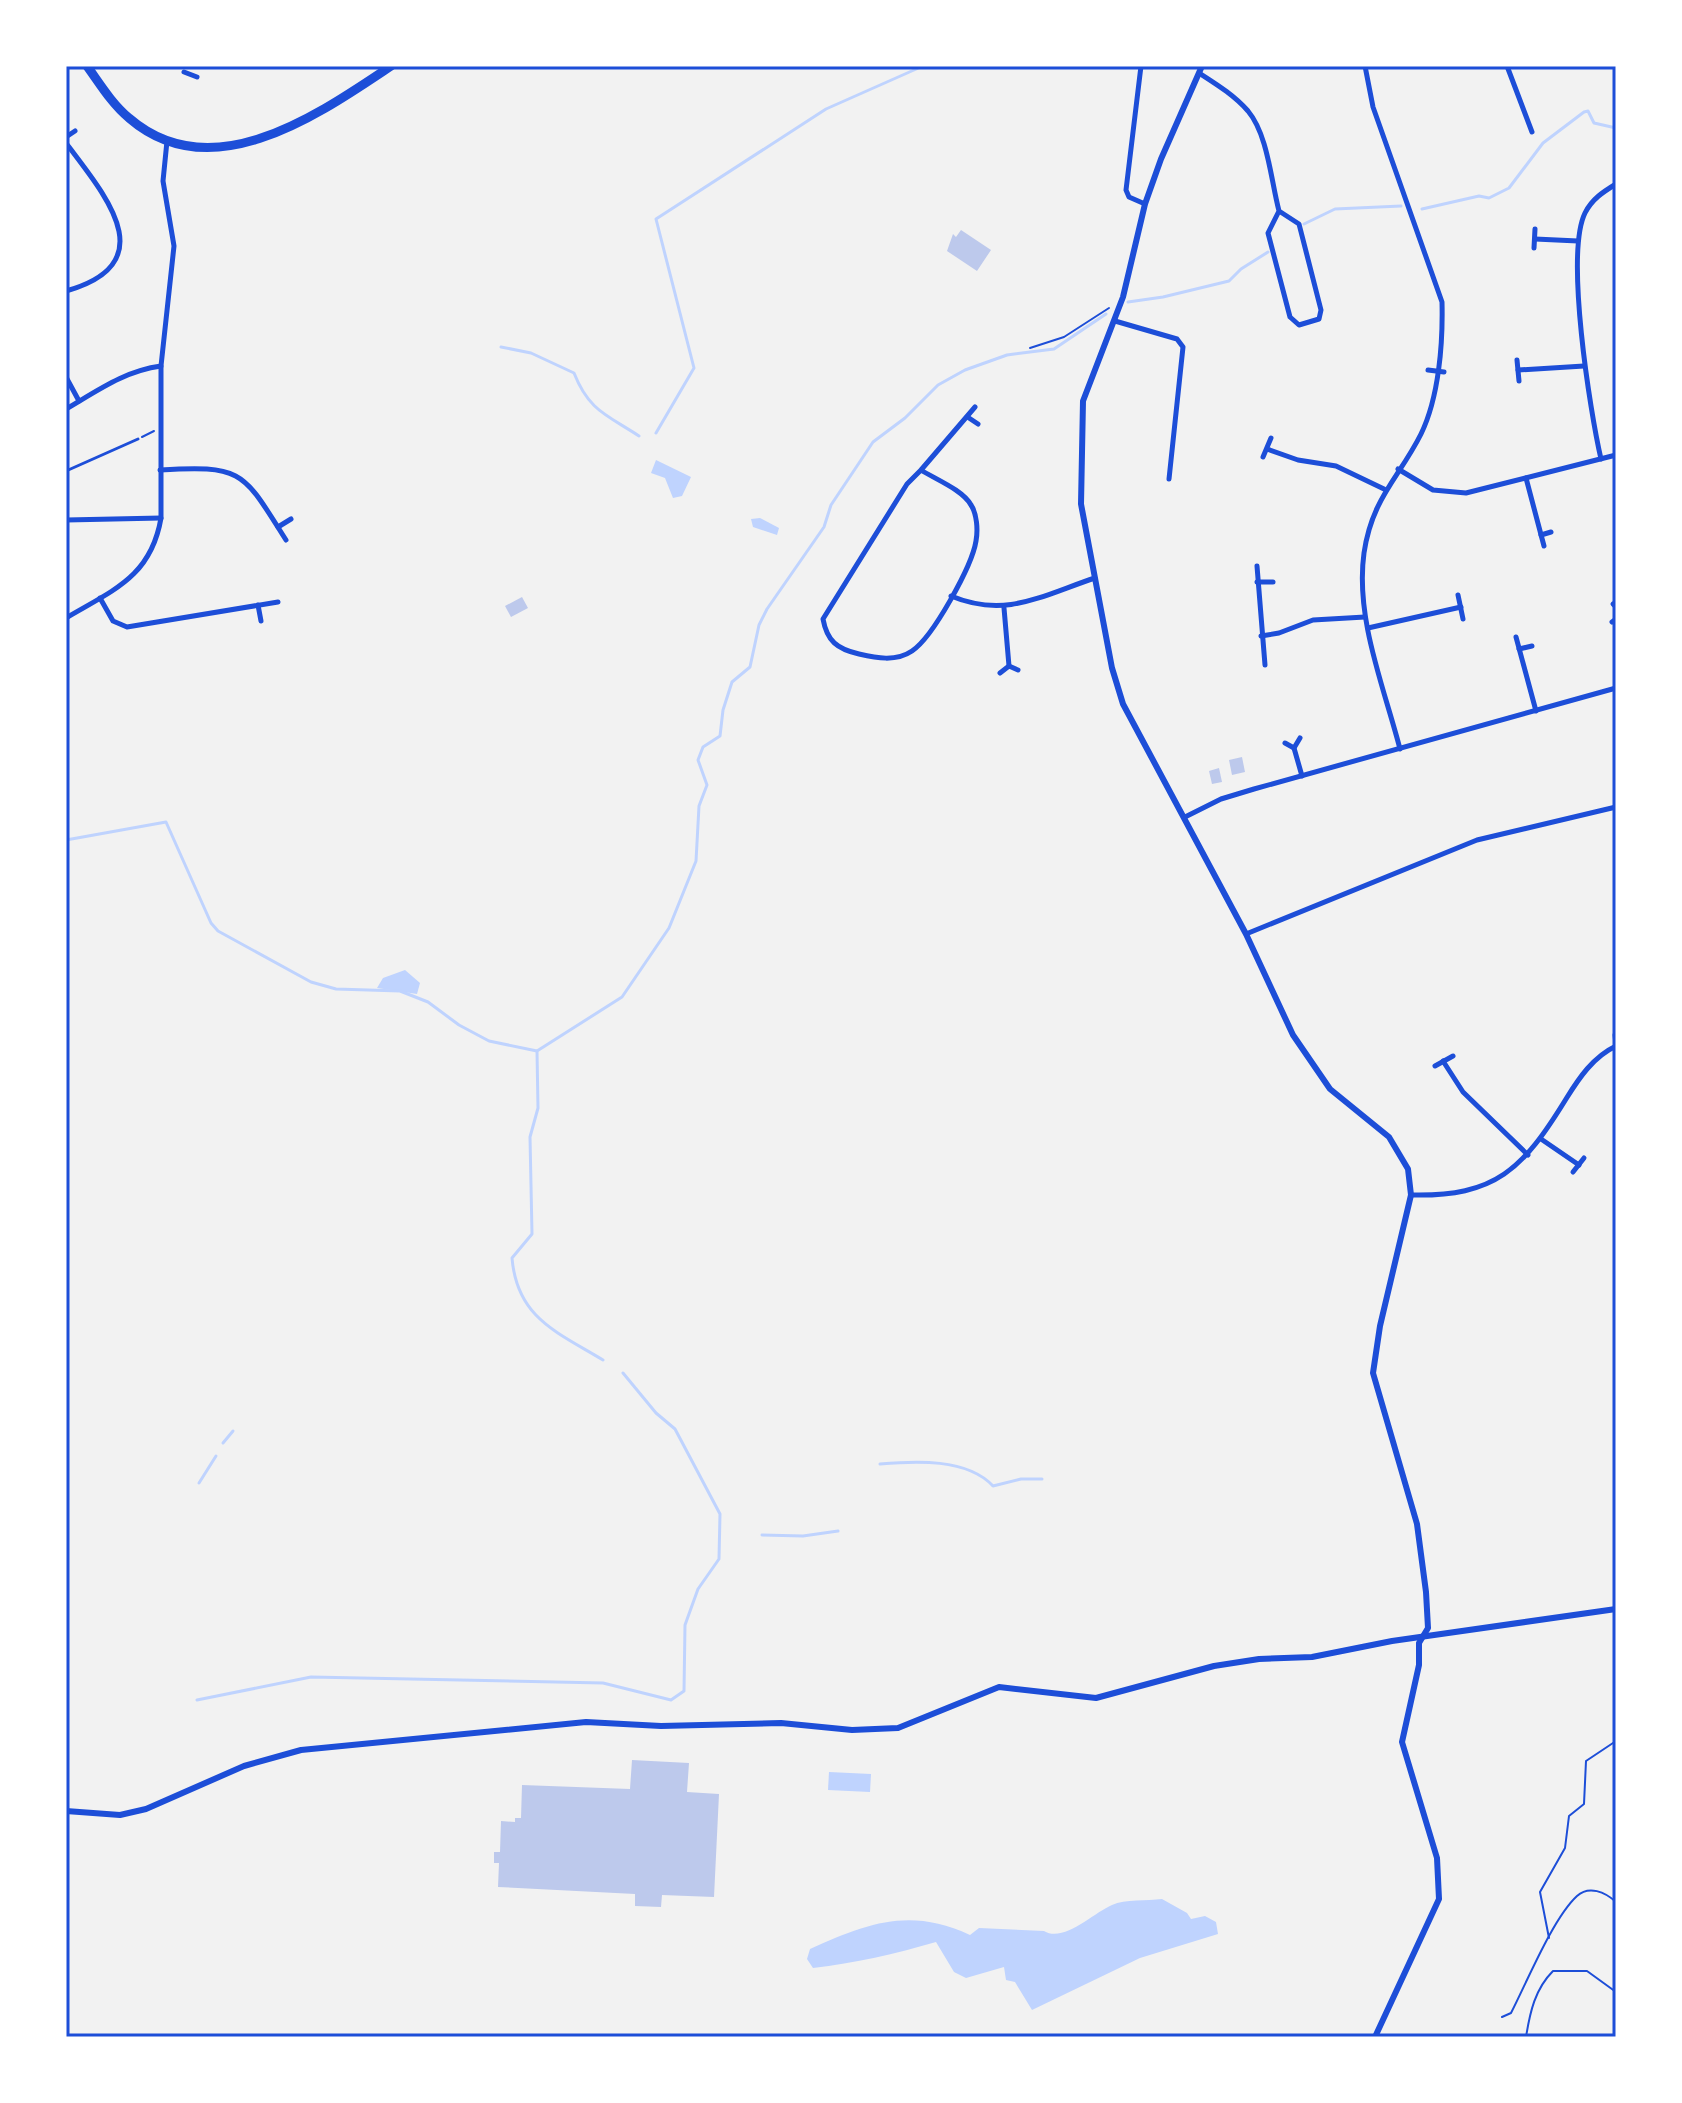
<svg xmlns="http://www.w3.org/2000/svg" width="1682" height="2103" font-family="Roboto,sans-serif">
	<rect width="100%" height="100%" fill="#f2f2f2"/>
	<!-- water -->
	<g fill="#bfd3fe">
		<polygon points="656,460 691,477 682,496 673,498 665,478 651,473"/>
		<polygon points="760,518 779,528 777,535 753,527 751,519"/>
		<polygon points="405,970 420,983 417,994 377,988 383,978"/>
		<polygon points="829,1772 871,1774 870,1792 828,1790"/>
		<path d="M 1162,1899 L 1187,1913 L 1191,1919 L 1205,1916 L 1216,1922 L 1218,1934 L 1140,1958 L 1032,2010 L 1015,1982 L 1006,1980 L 1004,1967 L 966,1978 L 954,1972 L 936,1942 C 895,1954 855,1963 813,1968 L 807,1959 L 810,1949 C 868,1923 910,1907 970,1935 L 979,1928 L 1044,1931 C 1064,1943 1093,1913 1112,1905 C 1125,1899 1147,1901 1162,1899 Z"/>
	</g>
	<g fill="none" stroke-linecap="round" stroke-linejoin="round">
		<!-- stream -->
		<g stroke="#bfd3fe" stroke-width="3">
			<polyline points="1422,209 1479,196 1489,198 1509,188 1543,143 1584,112 1588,111 1594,123 1616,128"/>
			<polyline points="1304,224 1335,209 1401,206"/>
			<polyline points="1128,302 1163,297 1229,281 1241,269 1268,252"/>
			<path d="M 501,347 L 531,353 L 574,373 C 589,411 607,415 639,436"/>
			<polyline points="656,433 694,368 656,219 826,109 923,66"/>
			<polyline points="66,840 166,822 211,923 218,931 311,982 336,989 400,991 428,1002 459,1025 489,1041 537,1051"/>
			<path d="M 603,1360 C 557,1332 517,1318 512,1258 L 532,1234 L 530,1137 L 538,1108 L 537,1051 L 622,997 L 669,928 L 696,861 L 699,806 L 707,785 L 698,760 L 703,747 L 720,736 L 723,710 L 732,682 L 750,667 L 759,625 L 767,609 L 824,527 L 831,505 L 873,442 L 905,418 L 938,385 L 965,370 L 1007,355 L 1054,349 L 1106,314"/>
			<polyline points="223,1443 233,1431"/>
			<path d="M 880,1464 C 915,1461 967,1458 993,1486 L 1021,1479 L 1042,1479"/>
			<polyline points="199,1483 216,1456"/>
			<polyline points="762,1535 803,1536 838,1531"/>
			<polyline points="197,1700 311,1677 603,1683 671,1700 684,1691 685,1625 698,1589 719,1559 720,1514 675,1429 656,1413 623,1373"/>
		</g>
	</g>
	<!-- building -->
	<g fill="#bdc9ec">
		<polygon points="961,230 991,250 977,271 947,251 953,234 956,237"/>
		<polygon points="522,597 528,608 511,617 505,606"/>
		<polygon points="1242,757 1245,772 1232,775 1229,760"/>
		<polygon points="1219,768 1222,782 1212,784 1209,771"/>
		<polygon points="632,1760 689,1763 687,1792 719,1794 714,1897 662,1895 661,1907 635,1906 635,1894 498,1887 499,1863 494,1863 494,1852 500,1852 501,1821 515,1822 515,1818 521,1818 522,1785 630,1789"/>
	</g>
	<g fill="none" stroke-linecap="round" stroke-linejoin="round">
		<!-- path -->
		<g stroke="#1d4ed8" stroke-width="2">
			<polyline points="1030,348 1064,337 1109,308"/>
			<polyline points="142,437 154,431"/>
			<polyline points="1549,1938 1540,1892 1565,1848 1569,1816 1584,1804 1586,1761 1616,1741"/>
			<path d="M 1502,2017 L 1511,2013 C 1527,1982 1553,1918 1577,1896 C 1589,1885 1605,1892 1616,1902"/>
			<path d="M 1526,2037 C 1530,2012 1535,1989 1553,1971 L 1587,1971 L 1616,1992"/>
		</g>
		<!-- service -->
		<polyline stroke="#1d4ed8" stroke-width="3" points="66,471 138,439"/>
		<!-- minor -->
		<g stroke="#1d4ed8" stroke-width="5">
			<polyline points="1141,66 1126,190 1129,197 1145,204"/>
			<path d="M 1365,66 L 1373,107 L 1442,302 C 1443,343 1439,397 1421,434 C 1399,478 1372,498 1364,553 C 1355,618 1384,687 1400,749"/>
			<polyline points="1507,66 1532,132"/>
			<polyline points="184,72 197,77"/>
			<path d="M 1199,73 C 1216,84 1234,95 1248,111 C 1268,135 1271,181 1279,211 L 1268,233 L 1290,317 L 1299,325 L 1319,319 L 1321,310 L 1299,224 L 1279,211"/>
			<polyline points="66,137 75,131"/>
			<path d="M 66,143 C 105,195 165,263 66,291"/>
			<polyline points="1535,239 1578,241"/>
			<polyline points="1534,248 1535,229"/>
			<polyline points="1115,321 1177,339 1183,347 1169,479"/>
			<polyline points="1517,360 1519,381"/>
			<polyline points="1428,370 1444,372"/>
			<polyline points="1518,370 1584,366"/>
			<polyline points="66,377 79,401"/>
			<path d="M 66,409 C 97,391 124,371 161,366"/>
			<polyline points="969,418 978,424"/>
			<polyline points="1267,449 1298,460 1336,466 1384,489"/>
			<polyline points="1263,457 1271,438"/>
			<path d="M 1601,459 C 1590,411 1565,254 1585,213 C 1592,199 1603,192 1616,184"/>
			<polyline points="1398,469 1433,490 1466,493 1616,455"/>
			<path d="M 160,470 C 244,465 243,472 286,540"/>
			<path d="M 921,470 L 907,484 L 823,619 C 827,641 837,649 859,654 C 876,658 896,662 912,651 C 933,637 972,566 976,541 C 978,530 977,514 971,505 C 963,490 935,479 921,470 L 975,407"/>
			<polyline points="1526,478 1544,546"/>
			<polyline points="66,520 161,518"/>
			<polyline points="278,527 291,519"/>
			<polyline points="1541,535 1551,532"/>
			<polyline points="1257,566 1265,665"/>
			<polyline points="1257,582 1273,582"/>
			<polyline points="1458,595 1463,619"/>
			<path d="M 951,596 C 1006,619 1043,595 1095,578"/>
			<polyline points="100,598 113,621 127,627 278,602"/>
			<polyline points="1613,604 1616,607"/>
			<polyline points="258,605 261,621"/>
			<polyline points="1004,608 1009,666"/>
			<path d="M 66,618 C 113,590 151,577 161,518 L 161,366 L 174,246 L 163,181 L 167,141"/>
			<polyline points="1612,622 1616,619"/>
			<polyline points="1368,628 1461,607"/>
			<polyline points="1261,636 1279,633 1313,620 1365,617"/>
			<polyline points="1516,637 1536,711"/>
			<polyline points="1519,649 1532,646"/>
			<polyline points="1000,673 1009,666 1018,670"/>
			<polyline points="1285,743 1294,748 1300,738"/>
			<polyline points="1294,748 1302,776"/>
			<polyline points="1185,817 1221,799 1254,789 1616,688"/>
			<polyline points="1246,934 1477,840 1616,807"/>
			<polyline points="1615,1035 1616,1045"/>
			<polyline points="1443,1061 1463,1092 1528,1155"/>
			<polyline points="1435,1066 1453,1056"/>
			<polyline points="1541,1139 1579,1165"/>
			<polyline points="1573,1172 1584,1158"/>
			<path d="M 1411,1195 C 1496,1197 1523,1169 1566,1099 C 1579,1078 1593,1057 1616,1046"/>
		</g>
		<!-- tertiary -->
		<g stroke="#1d4ed8" stroke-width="6">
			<polyline points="1202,66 1161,159 1145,204 1123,297 1083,401 1081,504 1112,668 1123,704 1246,934 1293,1035 1330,1089 1389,1137 1408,1169 1411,1195 1380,1326 1373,1373 1417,1524 1426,1592 1428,1628 1419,1643 1419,1665 1402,1742 1437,1858 1439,1899 1375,2037"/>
			<polyline points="66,1811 120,1815 146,1809 244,1766 301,1750 586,1722 661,1726 781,1723 852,1730 898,1728 999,1687 1096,1698 1214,1666 1259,1659 1312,1657 1392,1641 1616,1609"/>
		</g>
		<!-- trunk -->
		<path stroke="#1d4ed8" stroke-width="9" d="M 87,66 C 100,84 112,104 129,118 C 212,190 319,114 391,66"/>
	</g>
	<!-- border -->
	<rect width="1682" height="2103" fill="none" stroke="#ffffff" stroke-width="136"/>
	<rect x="68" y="68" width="1546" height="1967" fill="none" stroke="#1d4ed8" stroke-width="3"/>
</svg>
